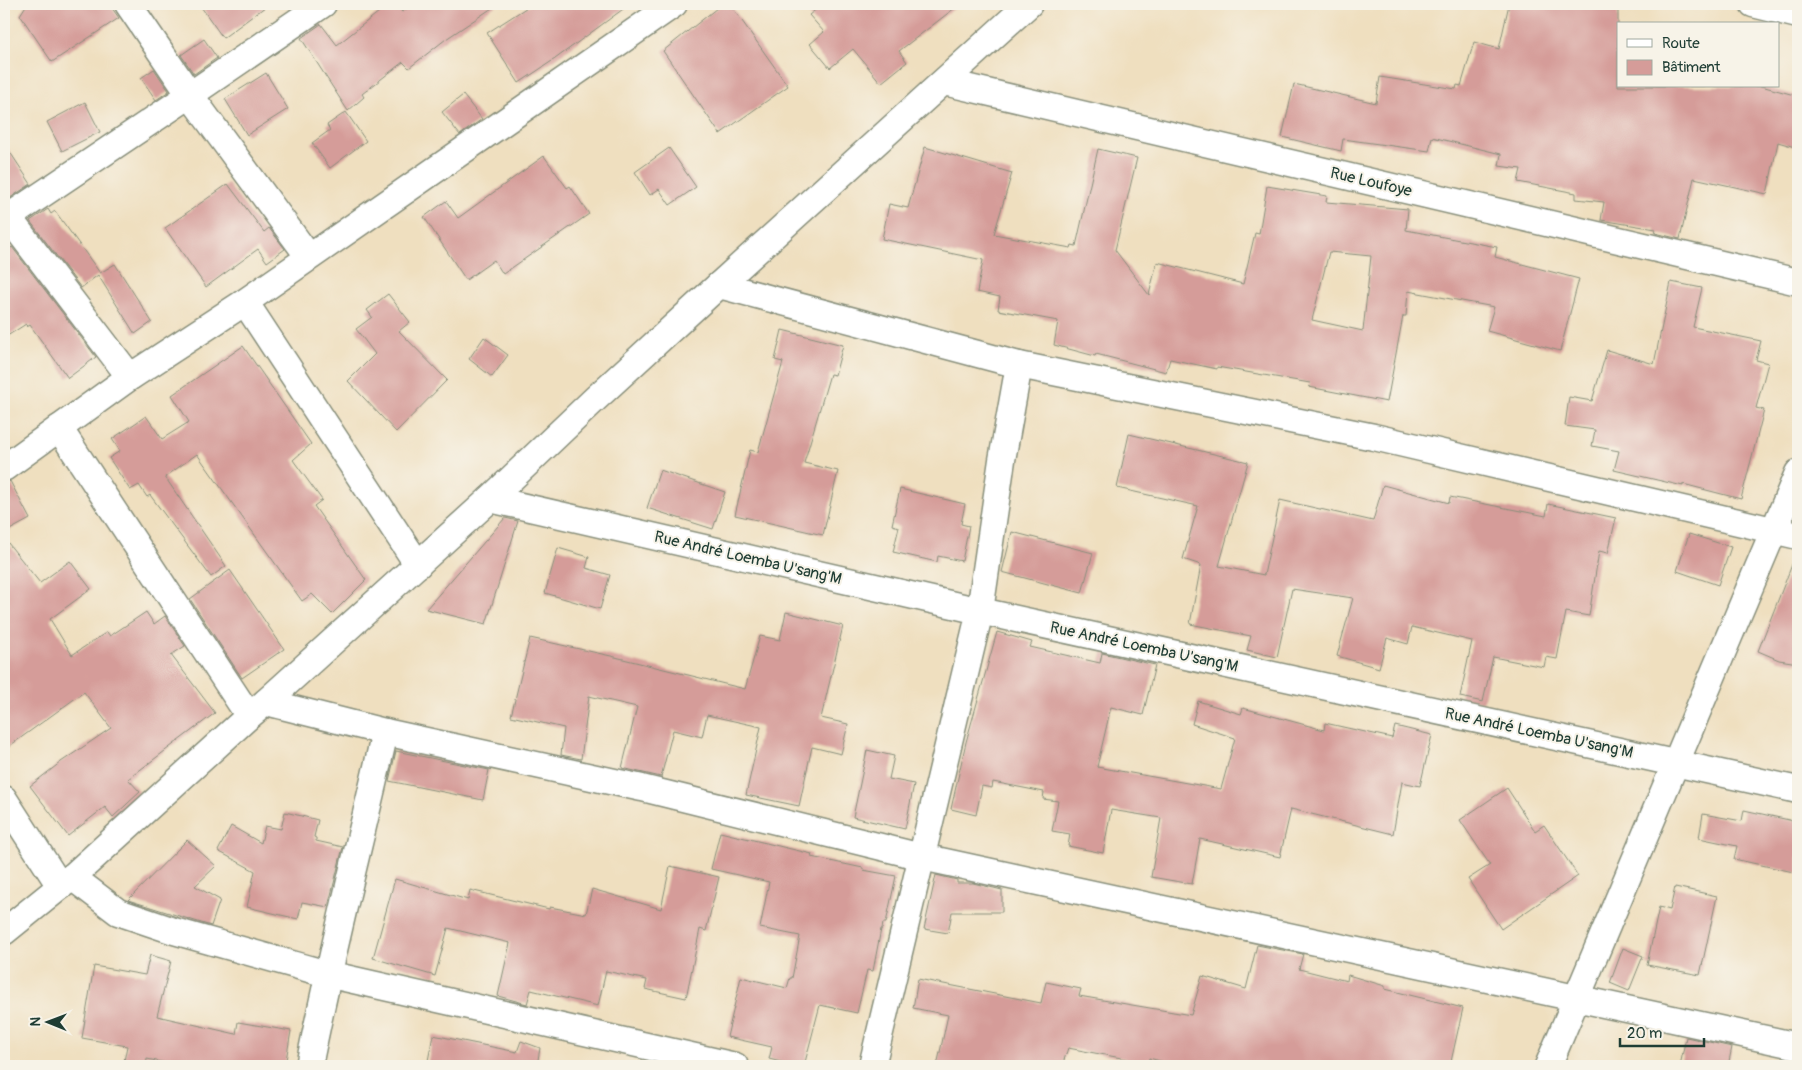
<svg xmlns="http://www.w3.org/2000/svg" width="1802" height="1070" font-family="Pangolin,sans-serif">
	<rect width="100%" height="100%" fill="#f7f3e8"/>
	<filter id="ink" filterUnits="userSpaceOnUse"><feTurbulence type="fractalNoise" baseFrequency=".02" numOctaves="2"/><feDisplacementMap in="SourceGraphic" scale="10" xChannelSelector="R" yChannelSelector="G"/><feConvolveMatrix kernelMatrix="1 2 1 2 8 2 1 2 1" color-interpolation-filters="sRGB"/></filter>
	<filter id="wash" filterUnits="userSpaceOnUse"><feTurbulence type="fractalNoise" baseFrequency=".0096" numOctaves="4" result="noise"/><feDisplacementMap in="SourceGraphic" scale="20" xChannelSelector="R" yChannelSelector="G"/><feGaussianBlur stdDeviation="1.12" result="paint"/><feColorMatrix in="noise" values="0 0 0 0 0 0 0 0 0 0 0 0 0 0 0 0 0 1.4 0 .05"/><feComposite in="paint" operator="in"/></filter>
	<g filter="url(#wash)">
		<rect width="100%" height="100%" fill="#efdfbf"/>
		<g id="blocks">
			<!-- building -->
			<g fill="#d59c99" fill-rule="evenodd">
				<polygon points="27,4 109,4 119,18 52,62 20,15"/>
				<polygon points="199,4 269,4 223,38"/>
				<polygon points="389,4 395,4 402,12 413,4 498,4 446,39 409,68 403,62 362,94 364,97 348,111 301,38 321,24 337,45"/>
				<polygon points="532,4 630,4 555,59 519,83 487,33"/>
				<polygon points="722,4 730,4 788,86 720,134 663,51"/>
				<polygon points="823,4 960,4 899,51 907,62 881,83 853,49 830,68 810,44 824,32 809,15"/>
				<polygon points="1509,4 1581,4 1618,11 1618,86 1761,86 1798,96 1798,148 1778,142 1767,194 1694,178 1680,239 1655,233 1656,229 1601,220 1604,202 1576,199 1576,193 1518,182 1521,169 1499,166 1501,154 1432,137 1429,151 1343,139 1341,151 1282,137 1294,84 1376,103 1380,77 1456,89 1457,85 1461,86 1474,42 1499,49"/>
				<polygon points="204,39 217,58 194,74 181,55"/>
				<polygon points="154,69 169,91 156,100 141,78"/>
				<polygon points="266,73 288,109 247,135 225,99"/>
				<polygon points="463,95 482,119 460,135 442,112"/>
				<polygon points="85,102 100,132 62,151 47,122"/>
				<polygon points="346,112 366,141 330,168 312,143 330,130 327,125"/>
				<polygon points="4,143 31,184 4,202"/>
				<path d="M 925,147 L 1012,173 L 994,234 L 1071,248 L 1072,245 L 1076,246 L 1098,149 L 1137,158 L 1115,250 L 1149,295 L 1157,262 L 1243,284 L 1255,233 L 1259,234 L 1267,186 L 1327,196 L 1326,202 L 1408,209 L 1406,230 L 1497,247 L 1495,257 L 1579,279 L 1560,351 L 1487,331 L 1494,307 L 1408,291 L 1406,316 L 1403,316 L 1387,402 L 1309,387 L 1310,383 L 1217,367 L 1217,369 L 1170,359 L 1166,372 L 1096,354 L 1095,356 L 1054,345 L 1058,321 L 998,310 L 1000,297 L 977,292 L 983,260 L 882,239 L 889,204 L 908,208 ZM 1329,252 L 1371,256 L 1363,331 L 1312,320 Z"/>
				<polygon points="669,148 696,187 670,205 659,189 650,195 635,172"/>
				<polygon points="544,156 567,188 570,186 589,214 503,274 494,260 466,280 424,217 446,201 458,218"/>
				<polygon points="228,184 264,232 269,228 285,249 267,262 258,249 206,287 165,228"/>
				<polygon points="48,209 51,214 55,211 100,273 115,264 152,322 135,334 98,275 81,288 30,221"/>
				<polygon points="12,247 96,357 68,378 30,325 27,327 26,324 4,338 4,252"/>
				<polygon points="1671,282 1702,288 1693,327 1761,341 1756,360 1768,363 1756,408 1764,410 1741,499 1683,484 1683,486 1614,470 1619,451 1592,446 1595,430 1565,426 1569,397 1592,401 1607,350 1654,364"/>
				<polygon points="388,294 410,322 399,331 447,380 396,432 348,381 375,354 356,329 372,317 367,310"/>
				<polygon points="782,330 843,345 835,375 830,374 804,463 838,471 823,535 735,515 750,450 758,452 783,362 775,360"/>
				<polygon points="484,337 508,355 492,377 469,359"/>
				<polygon points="243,346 311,444 293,460 322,500 314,506 366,580 332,614 312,594 302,601 197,454 165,477 226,566 211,577 150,495 147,497 139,485 130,490 109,458 120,451 112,439 146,416 162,439 189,422 172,395"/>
				<polygon points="1129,434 1248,462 1219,566 1264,575 1280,500 1373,521 1383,485 1449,503 1450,497 1546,516 1548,504 1616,518 1608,553 1599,551 1589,616 1566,612 1557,659 1546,657 1544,667 1493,657 1483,702 1460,697 1472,641 1412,627 1408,644 1387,638 1379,668 1337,656 1353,598 1292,589 1277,657 1247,650 1251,636 1190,624 1201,565 1183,559 1198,506 1117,488"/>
				<polygon points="660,470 725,492 713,529 647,508"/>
				<polygon points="10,481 30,519 4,533 4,483"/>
				<polygon points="900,489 965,504 961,524 969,526 962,561 938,556 937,562 893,552 899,527 892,525"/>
				<polygon points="505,518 518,521 486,624 426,609"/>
				<polygon points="1012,532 1093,553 1082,593 1002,572"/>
				<polygon points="1689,534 1731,547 1718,585 1677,571"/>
				<polygon points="4,538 40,583 70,561 91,589 50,619 72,655 107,632 110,636 146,612 154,624 165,616 185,646 171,655 215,713 128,779 140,792 113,817 105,807 68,836 30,786 61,762 111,728 84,692 4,750"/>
				<polygon points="558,548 589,557 586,568 610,575 600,609 545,593"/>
				<polygon points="1797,552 1798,552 1798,663 1779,660 1758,651"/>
				<polygon points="230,570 284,649 242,678 190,599"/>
				<polygon points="786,612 843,626 821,718 848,724 841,754 812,747 799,806 746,795 761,727 707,715 702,737 673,730 661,777 622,768 637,707 589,696 581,759 561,755 564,728 511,716 530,638 611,656 745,689 760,636 780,640"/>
				<polygon points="997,632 1032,642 1030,647 1100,663 1102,653 1155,665 1143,715 1111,707 1097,767 1221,789 1235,738 1192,724 1198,701 1241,714 1243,708 1324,730 1325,723 1392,738 1395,726 1432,735 1420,786 1402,782 1393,834 1291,809 1280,857 1200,839 1192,884 1151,877 1161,818 1111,810 1103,853 1068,846 1070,834 1052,831 1058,801 1043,799 1044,792 993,782 992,788 982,786 976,815 951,809 966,742"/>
				<polygon points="867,750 894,756 889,779 914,784 905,829 853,817"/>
				<polygon points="396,751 489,770 483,800 389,781"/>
				<polygon points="1507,788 1535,831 1544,825 1578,876 1501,929 1468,879 1490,865 1460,820"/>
				<polygon points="1744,810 1798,822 1798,873 1734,859 1737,846 1699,838 1703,814 1742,821"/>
				<polygon points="285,812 318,820 314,837 316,838 316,841 343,847 328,907 302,902 298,919 247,907 255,871 218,851 231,826 261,843 265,826 281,829"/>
				<polygon points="720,832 812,854 811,857 863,868 863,870 896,876 886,923 883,923 882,929 881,929 873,971 867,970 857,1013 820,1005 804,1066 797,1066 769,1059 772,1047 727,1037 741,977 787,988 790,978 792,978 800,936 760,928 769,882 711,869"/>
				<polygon points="187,840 216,866 195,886 220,900 211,926 128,900"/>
				<polygon points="670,866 719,877 706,931 700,929 686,998 645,989 647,980 606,971 598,1006 531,990 527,1004 498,996 510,943 448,928 435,976 373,958 395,879 468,900 470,890 549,909 550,907 586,914 592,889 661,909"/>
				<polygon points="936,875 957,880 957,883 973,883 1002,890 1002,912 952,912 948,933 924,929"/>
				<polygon points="1675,887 1717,896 1700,975 1647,965 1659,907 1670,910"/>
				<polygon points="1257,945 1303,954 1299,969 1347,981 1348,975 1385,986 1385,989 1463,1008 1450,1066 1179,1066 1149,1058 1148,1063 1068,1048 1062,1066 937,1066 948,1015 913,1008 918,979 1041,1003 1046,982 1081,989 1079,996 1191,1015 1202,976 1246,989"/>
				<polygon points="1623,948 1643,956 1629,991 1610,983"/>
				<polygon points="150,955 171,961 157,1016 236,1034 238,1022 291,1031 285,1066 180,1066 147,1059 146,1066 123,1066 127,1046 82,1038 94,966 145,975"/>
				<polygon points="433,1035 517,1052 521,1041 540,1048 537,1066 427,1066"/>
				<polygon points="1686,1037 1732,1047 1728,1066 1680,1066"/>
			</g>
		</g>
	</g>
	<g filter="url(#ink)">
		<use href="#blocks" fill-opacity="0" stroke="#878e7a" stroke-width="1"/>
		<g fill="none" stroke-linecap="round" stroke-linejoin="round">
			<defs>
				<g id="minor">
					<polyline points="128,4 190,95 309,257"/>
					<polyline points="1753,4 1798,15"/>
					<polyline points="944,82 1798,282"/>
					<polyline points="8,217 130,377"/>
					<polyline points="4,220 190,95 323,4"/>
					<polyline points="719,285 1019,365 1374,437 1798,536"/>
					<polyline points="245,302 418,565"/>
					<polyline points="59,428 249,716"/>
					<polyline points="4,468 130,377 245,302 674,4"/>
					<polyline points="490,499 980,611 1798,790"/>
					<polyline points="266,702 385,732 642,788 922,857 1798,1046"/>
					<polyline points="4,799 60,886"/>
					<polyline points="72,877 118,912 174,931 327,974 735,1066"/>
					<polyline points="4,932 72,877 249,716 266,702 490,499 595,399 719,285 1029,4"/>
					<path d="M 309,1066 C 331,954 360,843 385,732"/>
					<polyline points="872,1066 980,611 1002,460 1019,365"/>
					<polyline points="1548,1066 1798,473"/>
				</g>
			</defs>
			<!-- minor casing -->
			<use href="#minor" stroke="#878e7a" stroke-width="29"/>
			<!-- minor -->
			<use href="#minor" stroke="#fff" stroke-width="26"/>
		</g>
	</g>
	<g text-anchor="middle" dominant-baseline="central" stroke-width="4" stroke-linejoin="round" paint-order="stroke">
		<!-- street labels -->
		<g font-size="16" fill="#1f3d34" stroke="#f7f3e8">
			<text transform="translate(1371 182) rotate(13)">Rue Loufoye</text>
			<text transform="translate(748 558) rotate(13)">Rue André Loemba U'sang'M</text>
			<text transform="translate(1144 647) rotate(12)">Rue André Loemba U'sang'M</text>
			<text transform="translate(1539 733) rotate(12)">Rue André Loemba U'sang'M</text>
		</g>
	</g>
	<!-- margin -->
	<rect width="1802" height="1070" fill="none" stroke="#f7f3e8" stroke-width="20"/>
	<!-- legend -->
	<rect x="1617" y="22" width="162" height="65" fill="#f7f3e8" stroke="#a1aaa0"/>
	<rect x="1627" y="39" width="25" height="8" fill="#ffffff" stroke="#a1aaa0"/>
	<text x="1662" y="48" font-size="15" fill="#1f3d34">Route</text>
	<rect x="1627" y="60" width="25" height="15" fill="#d59c99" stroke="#a1aaa0"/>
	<text x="1662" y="72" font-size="15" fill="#1f3d34">Bâtiment</text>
	<!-- north arrow -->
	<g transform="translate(48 1022) rotate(271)" stroke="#f7f3e8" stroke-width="4" paint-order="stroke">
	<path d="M0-4L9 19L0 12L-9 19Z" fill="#1f3d34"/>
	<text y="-8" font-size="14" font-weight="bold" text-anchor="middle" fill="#1f3d34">N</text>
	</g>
	<!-- scale -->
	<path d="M1620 1038v8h84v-8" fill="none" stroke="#1f3d34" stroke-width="2.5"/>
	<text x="1627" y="1038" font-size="15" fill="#1f3d34" stroke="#f7f3e8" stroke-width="4" paint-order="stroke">20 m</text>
</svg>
